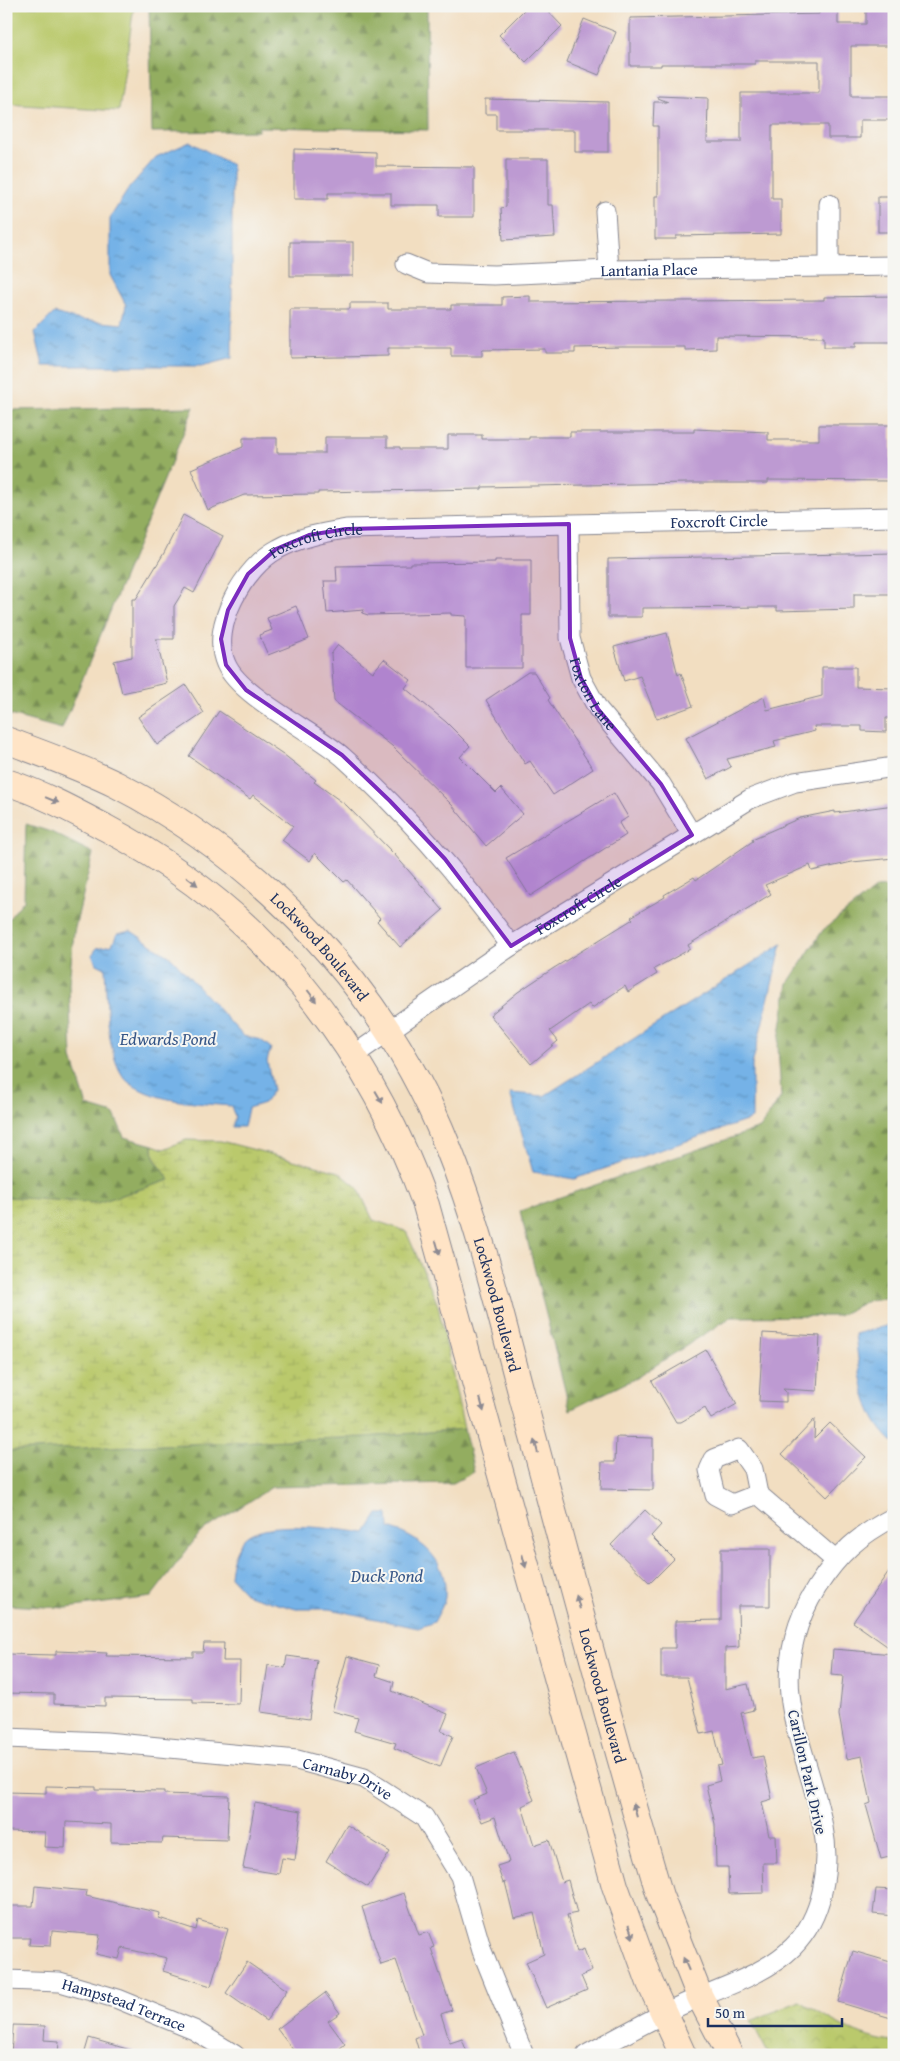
<svg xmlns="http://www.w3.org/2000/svg" width="900" height="2061" font-family="'Gentium Book Plus',serif">
	<defs>
		<pattern id="forest-firs" width="22" height="20" patternUnits="userSpaceOnUse" patternTransform="scale(1.25)"><rect width="22" height="20" fill="#93ad60"/><path d="M5 1l3.5 6h-7zM16 11l3.5 6h-7z" fill="#778d52"/></pattern>
		<pattern id="wetland-marsh" width="20" height="14" patternUnits="userSpaceOnUse" patternTransform="scale(1.25)"><rect width="20" height="14" fill="#bac96c"/><path d="M1 5h8M5 5V1M11 12h8M15 12V8" fill="none" stroke="#9fad60"/></pattern>
		<pattern id="park-crowns" width="20" height="18" patternUnits="userSpaceOnUse" patternTransform="scale(1.25)"><rect width="20" height="18" fill="#bac96c"/><path d="M2 6a3 3 0 1 1 6 0M12 15a3 3 0 1 1 6 0" fill="none" stroke="#9fad60"/></pattern>
		<pattern id="water-ripples" width="26" height="14" patternUnits="userSpaceOnUse" patternTransform="scale(1.25)"><rect width="26" height="14" fill="#74b2e7"/><path d="M2 4q2-2 4 0t4 0M15 11q2-2 4 0t4 0" fill="none" stroke="#5e91be"/></pattern>
	</defs>
	<rect width="100%" height="100%" fill="#f6f6f2"/>
	<filter id="ink" filterUnits="userSpaceOnUse"><feTurbulence type="fractalNoise" baseFrequency=".02" numOctaves="2"/><feDisplacementMap in="SourceGraphic" scale="10" xChannelSelector="R" yChannelSelector="G"/><feConvolveMatrix kernelMatrix="1 2 1 2 8 2 1 2 1" color-interpolation-filters="sRGB"/></filter>
	<filter id="wash" filterUnits="userSpaceOnUse"><feTurbulence type="fractalNoise" baseFrequency=".0096" numOctaves="4" result="noise"/><feDisplacementMap in="SourceGraphic" scale="20" xChannelSelector="R" yChannelSelector="G"/><feGaussianBlur stdDeviation="1.12" result="paint"/><feColorMatrix in="noise" values="0 0 0 0 0 0 0 0 0 0 0 0 0 0 0 0 0 1.4 0 .05"/><feComposite in="paint" operator="in"/></filter>
	<g filter="url(#wash)">
		<rect width="100%" height="100%" fill="#f2dec1"/>
		<!-- forest -->
		<g fill="url(#forest-firs)" stroke="#576e5f">
			<polygon points="149,6 427,6 428,130 258,127 258,131 152,132"/>
			<polygon points="194,407 62,729 6,714 6,410"/>
			<polygon points="26,824 51,832 93,853 74,932 69,984 72,1058 87,1106 114,1114 124,1137 153,1145 154,1158 170,1180 97,1203 6,1197 6,922 24,900"/>
			<polygon points="894,887 894,1297 869,1300 838,1316 731,1317 636,1378 570,1410 520,1211 760,1128 781,1097 778,1046 788,983 823,930 876,888"/>
			<polygon points="464,1429 474,1472 453,1483 272,1487 200,1533 151,1597 67,1608 6,1605 6,1451 365,1437"/>
		</g>
		<!-- wetland -->
		<polygon fill="url(#wetland-marsh)" stroke="#6a7c65" points="186,1140 221,1141 339,1172 358,1188 373,1220 406,1231 438,1305 464,1429 365,1437 6,1451 6,1197 97,1203 170,1180 154,1158 153,1145 164,1149"/>
		<!-- park -->
		<path fill="url(#park-crowns)" stroke="#6a7c65" d="M 800,2001 C 830,2019 858,2039 894,2042 L 894,2055 L 769,2055 L 751,2021 Z"/>
		<!-- pitch -->
		<polygon fill="#bac96c" stroke="#6a7c65" points="6,6 134,6 119,111 6,104"/>
		<!-- water -->
		<g fill="url(#water-ripples)" stroke="#4870a2">
			<polygon points="190,142 232,165 232,358 202,366 43,366 35,332 54,313 80,320 122,324 126,305 110,275 110,218 129,188 156,157"/>
			<path d="M 131,931 L 172,958 L 243,1036 L 261,1040 L 271,1048 L 267,1061 L 273,1090 L 264,1103 L 248,1108 L 244,1127 L 232,1127 L 235,1117 L 231,1106 C 199,1103 159,1103 131,1084 C 105,1067 107,997 105,968 L 97,964 L 92,955 L 97,948 L 112,945 L 117,934 Z"/>
			<polygon points="782,944 752,1065 752,1119 574,1179 533,1172 510,1093 544,1096"/>
			<path d="M 894,1324 L 894,1443 C 862,1416 860,1373 855,1334 Z"/>
			<path d="M 378,1514 L 388,1514 L 389,1528 C 420,1538 448,1559 445,1597 C 444,1605 438,1614 434,1622 L 418,1628 L 330,1609 L 296,1609 L 247,1595 L 230,1577 C 231,1564 234,1552 242,1541 C 260,1516 339,1530 366,1533 Z"/>
		</g>
		<g id="blocks">
			<!-- building -->
			<g fill="#bd9ad2">
				<polygon points="528,6 543,6 562,26 526,62 499,35"/>
				<polygon points="866,8 894,8 894,46 851,46 851,96 894,96 894,120 860,120 860,138 828,138 828,125 772,125 772,199 781,199 781,234 676,236 676,239 655,239 655,196 658,196 658,126 653,126 654,102 668,102 658,98 658,96 708,98 707,142 741,142 741,93 819,93 819,61 755,61 755,64 661,64 661,66 630,66 630,18 819,14 819,11 838,11 838,24 866,24"/>
				<polygon points="584,19 616,32 599,75 567,62"/>
				<polygon points="485,99 608,102 608,152 575,152 575,130 496,130 496,114 485,114"/>
				<polygon points="294,149 376,152 376,166 474,167 474,217 439,217 439,205 391,205 391,193 328,193 328,199 294,199"/>
				<polygon points="506,159 548,159 548,205 553,205 555,237 503,240 501,208 506,207"/>
				<rect x="878" y="197" width="16" height="35"/>
				<rect x="290" y="242" width="63" height="34"/>
				<polygon points="530,296 530,302 824,300 824,297 894,296 894,342 856,342 856,347 824,347 824,337 716,336 716,349 685,350 685,347 622,347 575,348 575,353 545,353 545,349 482,350 482,356 451,356 451,348 388,348 388,356 290,358 290,309 350,309 350,303 388,303 388,309 451,309 451,305 502,305 502,297"/>
				<polygon points="819,425 891,425 891,481 768,480 768,483 686,483 482,487 482,489 318,492 318,494 244,495 208,510 191,469 243,447 243,438 277,438 277,453 325,453 325,437 387,437 387,447 400,447 400,449 448,449 448,435 482,435 482,439 529,439 529,437 570,437 570,432 694,432 694,429 768,432 768,440 819,440"/>
				<polygon points="183,515 223,536 194,593 185,588 174,606 174,639 156,639 167,683 122,693 114,661 132,657 132,599 136,599 164,553"/>
				<polygon points="894,553 894,594 854,594 854,609 777,611 777,607 642,608 642,617 608,617 608,559"/>
				<polygon points="495,560 531,560 531,615 522,615 522,668 466,668 466,616 451,615 451,613 368,615 362,613 364,610 327,613 324,581 337,581 336,566 410,565 410,563 495,562"/>
				<polygon points="296,606 309,639 268,655 259,635 272,630 267,618"/>
				<polygon points="667,633 678,675 681,673 693,706 657,719 640,676 624,681 614,647"/>
				<polygon points="338,645 373,672 384,659 411,680 405,688 446,722 470,746 460,757 496,793 501,788 523,814 486,846 452,805 392,746 334,701 331,654"/>
				<polygon points="822,667 856,667 856,687 894,688 894,718 886,718 886,732 862,731 862,726 814,726 815,731 774,741 776,747 727,759 731,767 708,779 686,738 764,697 767,710 822,696"/>
				<polygon points="528,672 534,672 550,698 548,700 593,769 553,795 530,761 525,764 486,700"/>
				<polygon points="186,685 204,713 157,745 138,717"/>
				<polygon points="219,711 283,754 316,780 314,782 346,805 394,854 443,910 400,947 377,921 380,918 347,880 344,882 315,853 310,861 282,840 293,826 253,795 250,799 189,756"/>
				<polygon points="614,793 628,817 619,823 626,835 530,896 506,858"/>
				<polygon points="894,805 894,858 852,862 812,871 810,865 765,885 771,894 688,945 690,949 654,969 657,974 628,992 625,986 592,1008 589,1004 550,1031 558,1041 531,1064 490,1015 518,992 554,968 633,919 631,917 665,897 664,895 694,877 696,880 753,841 752,839 800,818 835,811 835,813"/>
				<polygon points="763,1333 820,1336 817,1391 783,1389 786,1392 786,1402 759,1401"/>
				<polygon points="706,1350 737,1404 711,1419 705,1408 681,1422 676,1422 652,1381"/>
				<polygon points="815,1419 814,1439 830,1423 866,1457 827,1497 782,1454"/>
				<polygon points="616,1437 653,1438 653,1490 601,1489 602,1462 615,1462"/>
				<polygon points="645,1510 661,1525 651,1536 674,1559 650,1583 611,1545"/>
				<polygon points="721,1549 770,1549 770,1606 738,1606 739,1647 725,1648 725,1689 748,1684 754,1710 741,1713 752,1758 763,1756 772,1799 762,1802 769,1836 776,1836 777,1863 763,1863 764,1893 729,1894 728,1867 716,1867 715,1824 706,1785 720,1781 717,1766 722,1765 714,1731 701,1734 687,1677 661,1677 661,1648 675,1648 675,1621 721,1620"/>
				<polygon points="894,1564 894,1651 853,1622"/>
				<polygon points="204,1643 224,1643 223,1661 240,1661 239,1704 193,1703 193,1699 105,1698 105,1706 54,1704 54,1694 6,1693 6,1654 56,1655 56,1651 107,1653 106,1656 193,1657 193,1652 203,1652"/>
				<polygon points="833,1649 894,1654 894,1703 890,1703 894,1723 894,1856 881,1859 866,1805 871,1803 862,1756 847,1759 839,1715 843,1676 831,1675"/>
				<polygon points="287,1656 317,1660 309,1719 261,1712 268,1665 285,1668"/>
				<polygon points="347,1656 379,1665 376,1676 394,1682 392,1691 448,1714 441,1731 453,1736 440,1767 394,1748 396,1743 354,1731 358,1718 332,1711"/>
				<polygon points="514,1752 534,1800 522,1806 534,1845 549,1840 562,1882 568,1880 577,1913 567,1915 577,1952 584,1949 592,1971 581,1976 587,1990 546,2008 526,1962 544,1954 534,1913 514,1918 505,1882 503,1883 497,1866 509,1862 495,1817 482,1822 473,1800 487,1794 476,1768"/>
				<polygon points="46,1786 96,1787 96,1790 164,1791 164,1794 229,1796 227,1840 163,1838 162,1843 111,1842 111,1824 66,1822 65,1848 44,1847 45,1832 6,1831 6,1792 46,1793"/>
				<polygon points="255,1803 301,1811 295,1860 282,1858 279,1874 243,1868"/>
				<polygon points="347,1825 390,1852 368,1887 326,1861"/>
				<polygon points="35,1886 87,1891 86,1896 160,1913 159,1918 196,1930 198,1920 228,1929 211,1986 163,1971 167,1958 122,1948 119,1959 96,1954 100,1935 52,1931 51,1946 29,1945 30,1938 6,1938 6,1906 33,1906"/>
				<polygon points="876,1889 894,1890 894,1916 873,1914"/>
				<polygon points="404,1893 419,1935 428,1932 434,1947 431,1948 452,2010 441,2014 450,2043 462,2039 468,2055 420,2055 415,2038 422,2035 396,1960 381,1965 362,1907"/>
				<polygon points="853,1951 894,1963 894,2008 891,2018 838,2002"/>
				<polygon points="247,1962 287,1990 266,2021 226,1993"/>
				<polygon points="325,1993 340,2013 328,2021 345,2044 332,2055 297,2055 277,2029"/>
				<polygon points="13,2025 45,2026 44,2040 59,2041 58,2055 11,2055"/>
				<polygon points="89,2038 134,2051 133,2055 84,2055"/>
			</g>
		</g>
	</g>
	<g filter="url(#ink)">
		<use href="#blocks" fill-opacity="0" stroke="#868690" stroke-width="1"/>
		<g fill="none" stroke-linecap="round" stroke-linejoin="round">
			<defs>
				<g id="minor">
					<polyline points="829,204 829,266"/>
					<polyline points="605,211 609,270"/>
					<path id="s1" d="M 406,264 L 428,273 L 494,275 L 609,270 L 894,266"/>
					<path id="s2" d="M 569,524 L 570,638 L 581,678 L 598,709 L 661,784 L 692,835"/>
					<path id="s3" d="M 511,946 C 461,877 407,814 343,757 C 315,732 240,697 226,664 C 209,627 245,566 278,549 C 300,537 322,533 346,529 L 894,517"/>
					<path id="s4" d="M 354,1055 L 511,946 L 750,799 L 795,782 L 894,767"/>
					<polyline points="758,1494 732,1504 715,1495 709,1470 714,1459 739,1449 753,1469 758,1494 835,1560"/>
					<path id="s5" d="M 6,1738 L 106,1742 L 297,1760 L 364,1778 L 424,1817 L 460,1876 L 482,1951 L 524,2055"/>
					<path id="s6" d="M 6,1980 L 60,1982 L 118,1999 L 194,2030 L 235,2055"/>
					<path d="M 586,2055 C 612,2041 637,2027 663,2014 C 703,1992 760,1980 793,1947 C 823,1917 831,1867 823,1827 C 815,1782 795,1740 790,1695 C 786,1657 797,1618 817,1587 C 839,1553 858,1536 894,1517"/>
				</g>
				<g id="secondary">
					<path id="s7" d="M 6,740 C 43,754 81,767 117,785 C 263,860 386,992 447,1145 C 483,1234 504,1330 529,1422 C 572,1580 613,1739 660,1896 L 700,1997 L 730,2055"/>
					<path d="M 6,782 C 41,793 74,811 106,828 C 263,911 365,1039 426,1205 L 615,1886 L 650,1983 L 683,2055"/>
				</g>
			</defs>
			<!-- minor casing -->
			<use href="#minor" stroke="#868690" stroke-width="21"/>
			<!-- secondary casing -->
			<use href="#secondary" stroke="#868690" stroke-width="28"/>
			<!-- minor -->
			<use href="#minor" stroke="#fff" stroke-width="19"/>
			<!-- secondary -->
			<use href="#secondary" stroke="#ffe4c6" stroke-width="26"/>
		</g>
		<!-- one-way arrows -->
		<defs><path id="oneway-solid" d="M-6-.8H1V-3.2L6.5 0L1 3.2V.8H-6Z" transform="scale(1.25)"/></defs>
		<g fill="#8d8a92">
			<use href="#oneway-solid" transform="translate(52 800) rotate(22)"/>
			<use href="#oneway-solid" transform="translate(192 881) rotate(37)"/>
			<use href="#oneway-solid" transform="translate(312 996) rotate(53)"/>
			<use href="#oneway-solid" transform="translate(379 1097) rotate(60)"/>
			<use href="#oneway-solid" transform="translate(438 1248) rotate(74)"/>
			<use href="#oneway-solid" transform="translate(482 1405) rotate(75)"/>
			<use href="#oneway-solid" transform="translate(536 1446) rotate(-105)"/>
			<use href="#oneway-solid" transform="translate(524 1561) rotate(75)"/>
			<use href="#oneway-solid" transform="translate(578 1602) rotate(-105)"/>
			<use href="#oneway-solid" transform="translate(635 1810) rotate(-105)"/>
			<use href="#oneway-solid" transform="translate(631 1932) rotate(70)"/>
			<use href="#oneway-solid" transform="translate(686 1964) rotate(-113)"/>
		</g>
	</g>
	<!-- marked area -->
	<path fill="#7b2cbf" fill-opacity="0.2" stroke="#7b2cbf" stroke-width="4" stroke-linejoin="round" d="M 569,524 L 570,638 L 581,678 L 598,709 L 661,784 L 692,835 L 511,946 L 445,859 L 390,801 L 342,755 L 246,690 L 226,665 L 221,639 L 228,610 L 248,574 L 276,549 L 309,535 L 346,529 Z"/>
	<g text-anchor="middle" dominant-baseline="central" stroke-width="4" stroke-linejoin="round" paint-order="stroke">
		<!-- street labels -->
		<g font-size="16" fill="#1b2f5e" stroke="#f6f6f2">
			<text stroke="none"><textPath href="#s1" startOffset="245">Lantania Place</textPath></text>
			<text stroke="none"><textPath href="#s3" startOffset="984">Foxcroft Circle</textPath></text>
			<text stroke="none"><textPath href="#s3" startOffset="579">Foxcroft Circle</textPath></text>
			<text stroke="none"><textPath href="#s2" startOffset="175">Foxton Lane</textPath></text>
			<text stroke="none"><textPath href="#s4" startOffset="270">Foxcroft Circle</textPath></text>
			<text stroke="none"><textPath href="#s7" startOffset="381">Lockwood Boulevard</textPath></text>
			<text stroke="none"><textPath href="#s7" startOffset="786">Lockwood Boulevard</textPath></text>
			<text stroke="none"><textPath href="#s7" startOffset="1191">Lockwood Boulevard</textPath></text>
			<text transform="translate(808 1772) rotate(77)">Carillon Park Drive</text>
			<text stroke="none"><textPath href="#s5" startOffset="346">Carnaby Drive</textPath></text>
			<text stroke="none"><textPath href="#s6" startOffset="122">Hampstead Terrace</textPath></text>
		</g>
		<!-- water labels -->
		<g font-size="18" font-style="italic" fill="#365687" stroke="#f6f6f2">
			<text x="168" y="1038">Edwards Pond</text>
			<text x="387" y="1575">Duck Pond</text>
		</g>
	</g>
	<!-- margin -->
	<rect width="900" height="2061" fill="none" stroke="#f6f6f2" stroke-width="25"/>
	<!-- scale -->
	<path d="M708 2018v8h134v-8" fill="none" stroke="#1b2f5e" stroke-width="2.5"/>
	<text x="715" y="2018" font-size="15" fill="#1b2f5e" stroke="#f6f6f2" stroke-width="4" paint-order="stroke">50 m</text>
</svg>
